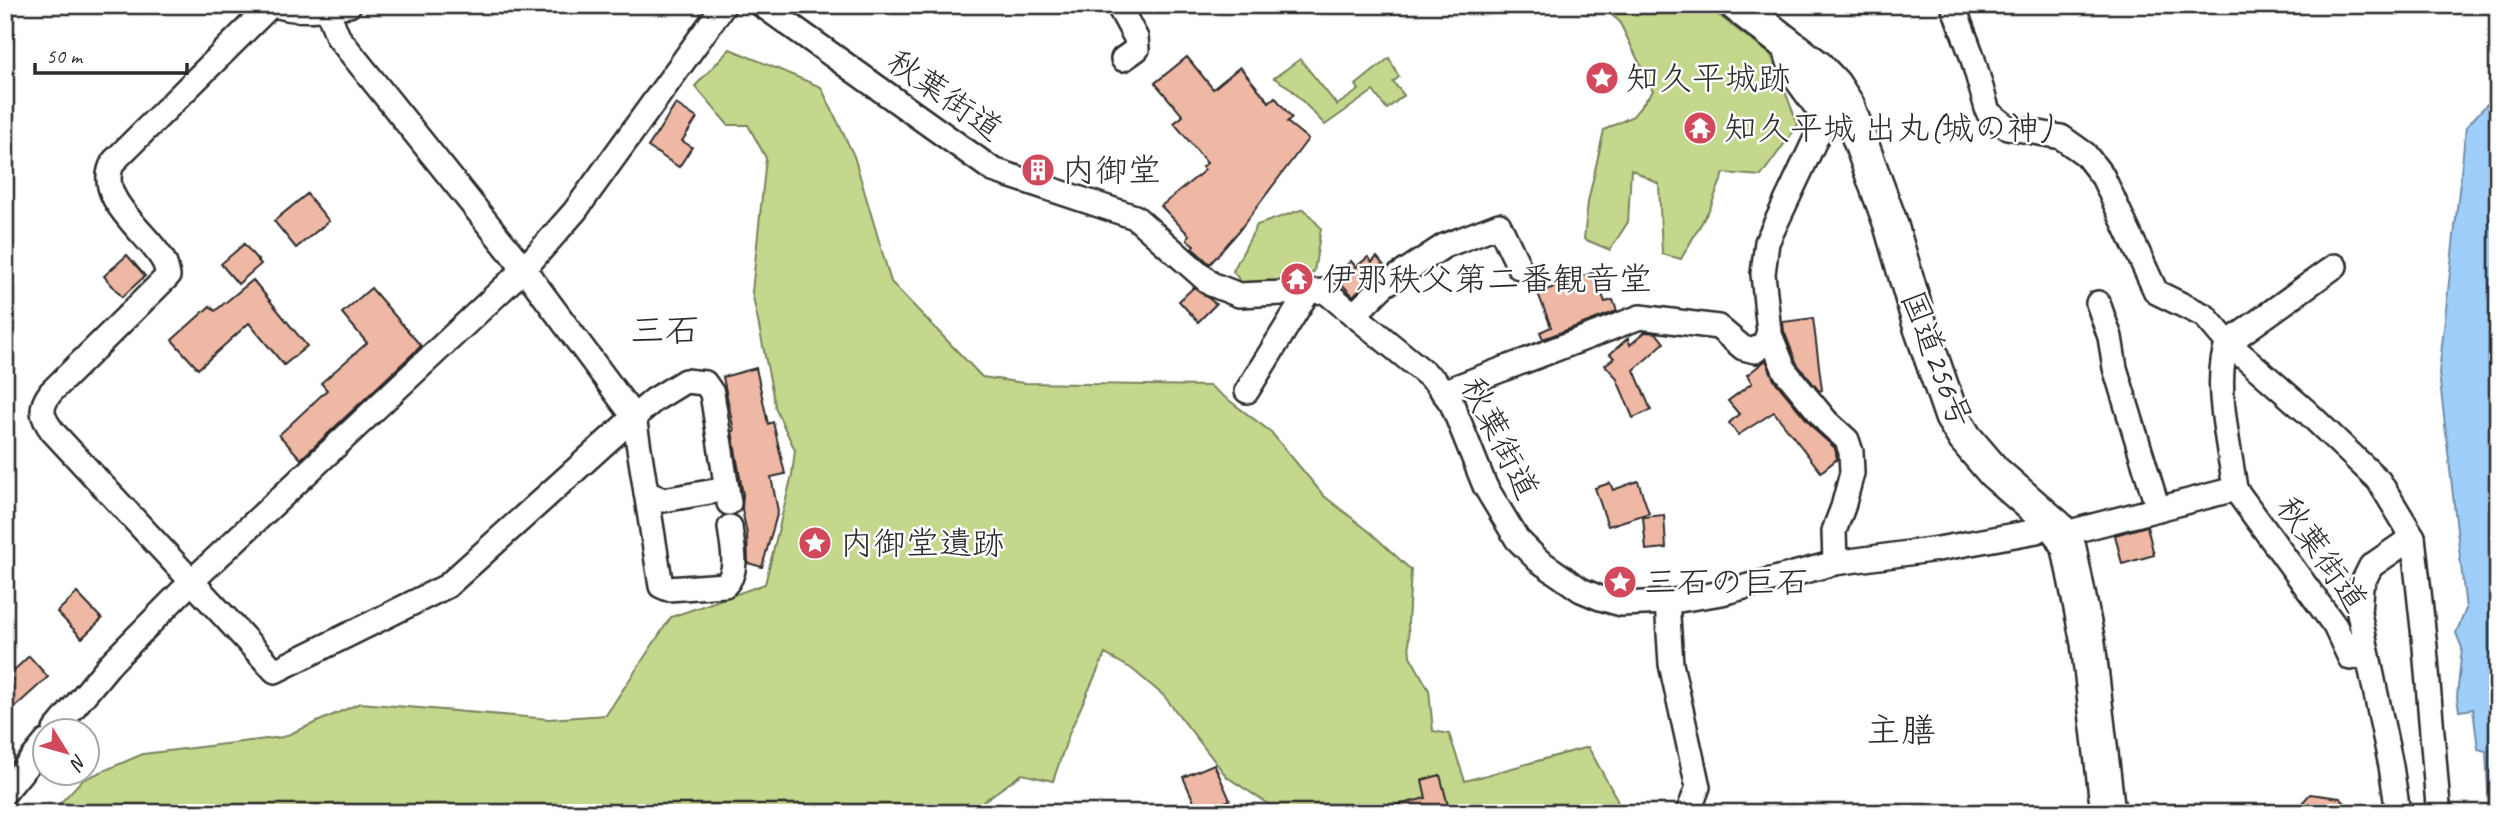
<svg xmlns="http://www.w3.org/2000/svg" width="2503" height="818" font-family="Caveat,'Klee One',sans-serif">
	<rect width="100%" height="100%" fill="#fff"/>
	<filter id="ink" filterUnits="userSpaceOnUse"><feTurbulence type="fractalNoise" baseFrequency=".0143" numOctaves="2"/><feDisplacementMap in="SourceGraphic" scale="14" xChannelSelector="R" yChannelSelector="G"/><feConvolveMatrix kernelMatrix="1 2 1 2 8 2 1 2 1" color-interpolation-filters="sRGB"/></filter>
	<g filter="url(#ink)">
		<!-- green -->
		<g fill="#c4d88d" stroke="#78825c" stroke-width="2">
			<polygon points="1599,5 1705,5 1771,55 1798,125 1761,176 1724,173 1710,208 1681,259 1662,254 1659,184 1631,169 1628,222 1610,250 1584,239 1588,202 1604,130 1633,116 1653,91 1619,21"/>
			<polygon points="730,49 821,87 854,156 891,282 982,377 1024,383 1210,386 1271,432 1324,496 1371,533 1411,570 1408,624 1410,656 1429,690 1433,731 1449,734 1465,781 1588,747 1617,799 1618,813 1282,813 1227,777 1164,696 1132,669 1105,654 1070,731 1053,781 1022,774 967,813 51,813 82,780 143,754 283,737 360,703 549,719 606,715 671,617 765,584 792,475 795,450 776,410 752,292 766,158 748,125 728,125 695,86"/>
			<polygon points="1389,58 1399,77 1393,82 1404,95 1387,109 1373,91 1325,125 1290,88 1274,78 1300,59 1337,105 1359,90 1356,85"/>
			<polygon points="1304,209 1321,228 1314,272 1295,286 1244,286 1233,271 1257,225"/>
		</g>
		<!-- water -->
		<polygon fill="#9fcefb" stroke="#718da8" stroke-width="2" points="2498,92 2498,813 2489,813 2486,751 2478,749 2473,709 2459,711 2457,697 2462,648 2456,633 2466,609 2439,373 2466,127"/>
		<!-- building -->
		<g fill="#efb8a5" stroke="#2b2b2b" stroke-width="2">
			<polygon points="1187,57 1213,89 1240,67 1269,102 1275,97 1292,118 1287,122 1308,139 1238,232 1210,264 1192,248 1194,245 1187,240 1189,235 1161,206 1205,170 1202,167 1207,163 1174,123 1183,116 1155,83"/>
			<polygon points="676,104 697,118 682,141 692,147 679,167 648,147"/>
			<polygon points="307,194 329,221 296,248 274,221"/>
			<polygon points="244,244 261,264 238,284 221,264"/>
			<polygon points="127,255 145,276 122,297 104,276"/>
			<polygon points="1368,257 1372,262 1377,257 1386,268 1373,276 1353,296 1334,276 1351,261 1356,267"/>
			<polygon points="1594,272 1605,302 1613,300 1617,311 1543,339 1540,332 1551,327 1538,293"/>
			<polygon points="253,280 307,346 284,365 249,323 198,369 172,340 210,306 215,311"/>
			<polygon points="1194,287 1216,304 1198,322 1179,301"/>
			<polygon points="371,288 421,346 301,459 279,435 327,390 321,383 367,343 342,313"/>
			<polygon points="1813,318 1822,390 1819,391 1797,364 1784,331 1783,322"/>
			<polygon points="1645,332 1656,333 1664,343 1634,370 1651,410 1633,418 1616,377 1605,365 1614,358 1610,354 1628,338 1630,345"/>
			<polygon points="1766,360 1774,380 1816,431 1835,448 1837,459 1821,472 1774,412 1738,435 1729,423 1739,414 1728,401 1752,383 1747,375"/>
			<polygon points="756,368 768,424 773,422 785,474 771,477 778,511 762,567 748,563 747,534 742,509 743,495 732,431 734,431 723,377"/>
			<polygon points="1638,481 1649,513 1608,526 1595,488 1610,483 1613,490"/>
			<polygon points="1664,515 1666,548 1646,550 1643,517"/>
			<polygon points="2147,526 2154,555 2122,564 2115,535"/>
			<polygon points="77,593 102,619 82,638 57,612"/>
			<polygon points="29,656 48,677 5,716 5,690 14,681 9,675"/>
			<polygon points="1214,764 1230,800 1199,813 1183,777"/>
			<polygon points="1440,775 1450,813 1391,813 1390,807 1426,798 1422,780"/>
			<polygon points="2310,794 2340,798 2355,813 2293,813"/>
		</g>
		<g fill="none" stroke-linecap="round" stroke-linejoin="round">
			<defs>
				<g id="minor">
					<path d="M 271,5 L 114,161 C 92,196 147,232 163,260 C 166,265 167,271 168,276 L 51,392 C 39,408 41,416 53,432 L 275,671 L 447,586 L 634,417 L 654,400 L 685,381 L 705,383 L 712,393 L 729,503"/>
					<path d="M 275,5 C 299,13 325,9 349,5"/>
					<path d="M 330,5 L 327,9 L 338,37 L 524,269 L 634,417 L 661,586 L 668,589 L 725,585 C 740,571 732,546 730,527"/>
					<polyline points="762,5 993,170 1135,217 1211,284 1239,295 1325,291 1436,382 1452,404 1485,486 1517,539 1538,560 1581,590 1600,598 1621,604 1667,602 1722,593 1835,563 1938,549 2037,531 2051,521"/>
					<polyline points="1118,5 1136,38 1137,49 1123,59"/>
					<polyline points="1953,5 1972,56 1988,112 2007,127 2061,137 2085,154 2103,177 2156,292 2205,316 2228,343 2307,412 2379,481 2413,537 2425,647 2438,806"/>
					<polyline points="2098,303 2110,337 2115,368 2158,509"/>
					<polyline points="1354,315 1383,286 1444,246 1499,225 1519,267"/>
					<polyline points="1769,332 1785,371 1827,422 1847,440 1851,452 1852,473 1843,507 1834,531 1835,563"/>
					<polyline points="1247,391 1308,292"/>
					<polyline points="1443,392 1640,317 1718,327 1743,348 1755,351 1765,342 1769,332 1763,274 1767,242 1825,119 1793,75 1782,39"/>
					<path d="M 2235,489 C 2230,449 2212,379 2228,343 L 2335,266"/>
					<polyline points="646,493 663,500 727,489"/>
					<polyline points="2062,534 2235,489 2335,626 2350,658 2367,654"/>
					<polyline points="1667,602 1671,664 1698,787 1688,813"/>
					<polyline points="55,730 110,664 192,581 524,269 575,211 724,5"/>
					<polyline points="5,792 46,742"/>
					<polyline points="2395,813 2397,806 2391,766 2359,613 2361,586 2371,566 2413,537"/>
				</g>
				<polyline id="highway" points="1737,5 1817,67 1834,85 1847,105 1890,222 1920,325 1952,417 1965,438 1994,472 2057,527 2069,548 2088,643 2108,813"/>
			</defs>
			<!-- minor casing -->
			<use href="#minor" stroke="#2b2b2b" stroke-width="28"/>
			<!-- highway casing -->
			<use href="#highway" stroke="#2b2b2b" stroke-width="38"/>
			<!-- minor -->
			<use href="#minor" stroke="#fff" stroke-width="23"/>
			<!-- highway -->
			<use href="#highway" stroke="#fff" stroke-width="33"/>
		</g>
	</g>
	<!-- icons -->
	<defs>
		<symbol id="sight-disc" viewBox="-11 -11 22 22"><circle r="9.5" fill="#d1495b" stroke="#fff"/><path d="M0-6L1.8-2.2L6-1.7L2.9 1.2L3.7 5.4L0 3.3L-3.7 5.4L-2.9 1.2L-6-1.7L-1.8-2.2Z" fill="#fff"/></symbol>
		<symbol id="temple-disc" viewBox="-11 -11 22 22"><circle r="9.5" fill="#d1495b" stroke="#fff"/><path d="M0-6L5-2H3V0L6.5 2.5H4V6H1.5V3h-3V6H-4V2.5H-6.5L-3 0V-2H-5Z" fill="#fff"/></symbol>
		<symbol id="building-disc" viewBox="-11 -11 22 22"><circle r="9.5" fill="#d1495b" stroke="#fff"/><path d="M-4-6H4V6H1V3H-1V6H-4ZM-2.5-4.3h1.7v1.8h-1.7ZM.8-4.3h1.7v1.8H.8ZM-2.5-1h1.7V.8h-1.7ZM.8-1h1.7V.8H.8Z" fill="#fff"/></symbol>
	</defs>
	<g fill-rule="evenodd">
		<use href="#sight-disc" x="1583" y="59" width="38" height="38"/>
		<use href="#temple-disc" x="1681" y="109" width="38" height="38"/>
		<use href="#building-disc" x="1019" y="151" width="38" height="38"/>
		<use href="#temple-disc" x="1278" y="260" width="38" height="38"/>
		<use href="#sight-disc" x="796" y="524" width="38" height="38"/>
		<use href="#sight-disc" x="1601" y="563" width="38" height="38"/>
	</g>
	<g text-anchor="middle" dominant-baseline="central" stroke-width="5" stroke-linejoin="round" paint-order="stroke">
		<!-- poi labels -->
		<g font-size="33" fill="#2b2b2b" stroke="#fff" text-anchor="start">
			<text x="1626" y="78">知久平城跡</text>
			<text x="1724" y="128">知久平城 出丸(城の神)</text>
			<text x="1062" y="170">内御堂</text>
			<text x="1322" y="279">伊那秩父第二番観音堂</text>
			<text x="840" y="543">内御堂遺跡</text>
			<text x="1644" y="582">三石の巨石</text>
		</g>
		<!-- street labels -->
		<g font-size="33" fill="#2b2b2b" stroke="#fff">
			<text transform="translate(945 95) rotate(35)">秋葉街道</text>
			<text transform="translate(1937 359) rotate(69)">国道256号</text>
			<text transform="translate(1500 438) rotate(63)">秋葉街道</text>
			<text transform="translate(2322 554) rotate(55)">秋葉街道</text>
		</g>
		<!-- neighbourhood labels -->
		<g font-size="35" fill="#2b2b2b" stroke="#fff">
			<text x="665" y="330">三石</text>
			<text x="1901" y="730">主膳</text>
		</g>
	</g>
	<!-- margin -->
	<rect width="2503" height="818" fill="none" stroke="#fff" stroke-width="28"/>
	<rect x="14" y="14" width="2475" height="790" fill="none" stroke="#2b2b2b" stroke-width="2.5" filter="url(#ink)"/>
	<!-- north arrow -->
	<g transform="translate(66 752) rotate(127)"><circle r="33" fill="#ffffff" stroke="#aaaaaa" stroke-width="2"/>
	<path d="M0-5L12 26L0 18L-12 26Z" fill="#d1495b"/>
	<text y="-10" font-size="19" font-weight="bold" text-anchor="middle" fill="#2b2b2b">N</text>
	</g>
	<!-- scale -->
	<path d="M35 63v10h152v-10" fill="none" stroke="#2b2b2b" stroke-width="3.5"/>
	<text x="46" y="63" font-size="21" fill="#2b2b2b" stroke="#ffffff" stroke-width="5" paint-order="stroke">50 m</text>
</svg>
